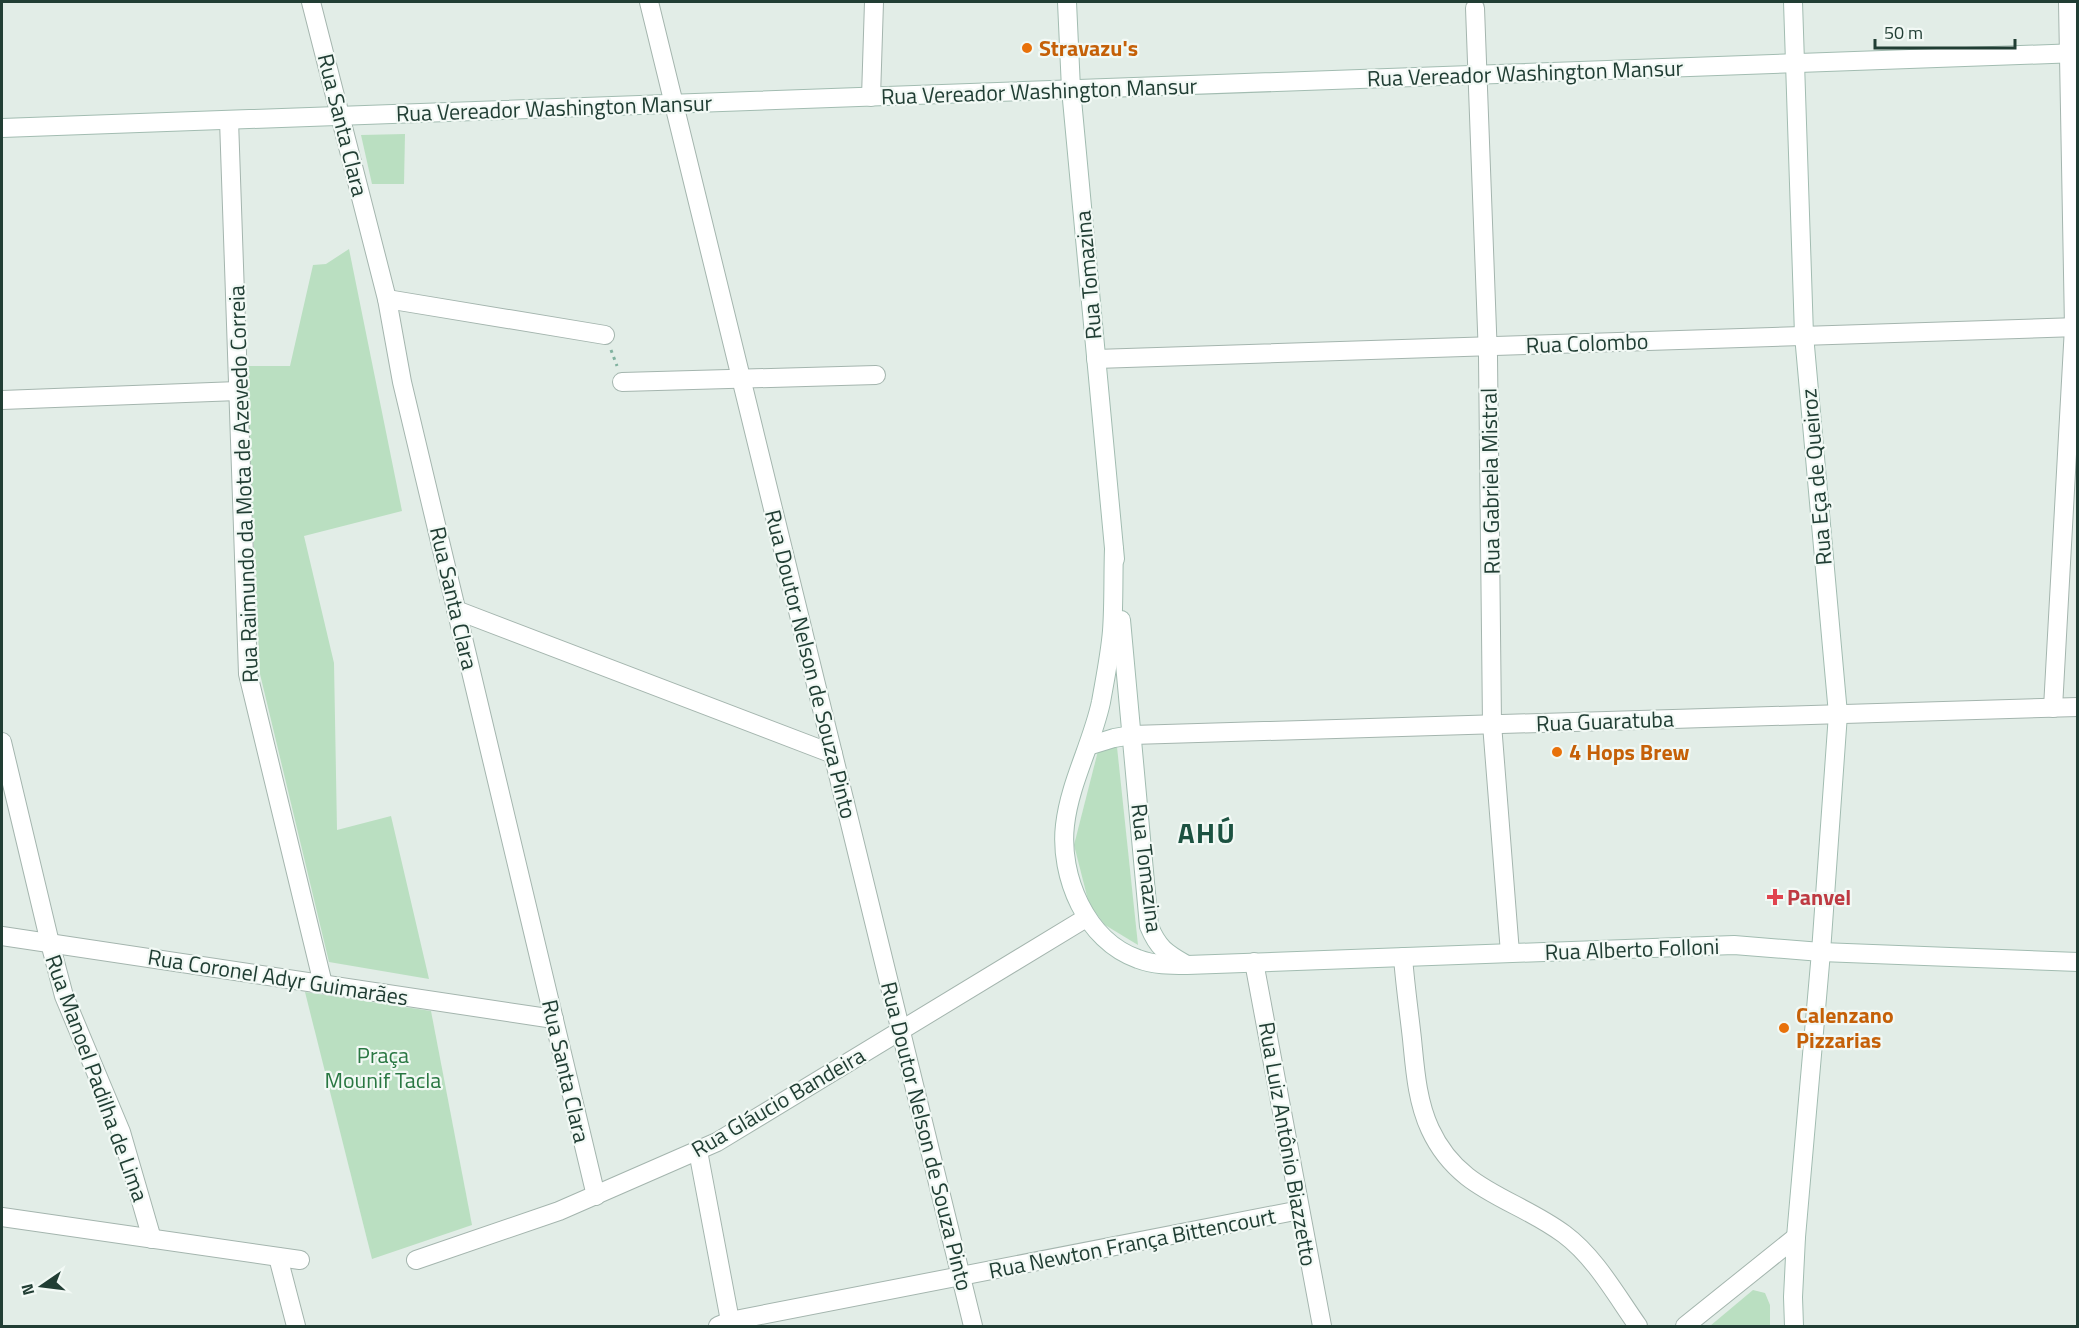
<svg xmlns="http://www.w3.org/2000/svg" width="2079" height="1328" font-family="'Titillium Web',sans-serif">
	<rect width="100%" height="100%" fill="#e2ede7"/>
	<!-- green -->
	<g fill="#badfc1">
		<polygon points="405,134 404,184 372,184 361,135"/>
		<polygon points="349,249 402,511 304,536 334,663 337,830 391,816 429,979 329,962 260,674 245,366 290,366 313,265 326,264"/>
		<polygon points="1099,747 1117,747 1138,945 1105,925 1089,904 1074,845"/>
		<polygon points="305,992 431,1011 472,1225 372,1259"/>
		<polygon points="1753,1290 1765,1293 1770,1305 1770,1326 1710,1326"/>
	</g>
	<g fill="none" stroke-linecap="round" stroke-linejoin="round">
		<defs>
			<g id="street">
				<polyline points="311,2 387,299 402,382 596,1196"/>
				<polyline points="649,2 973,1326"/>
				<polyline points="1475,8 1488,357 1492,724 1510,953"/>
				<polyline points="871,97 874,2"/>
				<polyline points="229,120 248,674 323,984"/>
				<polyline points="387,299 605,335"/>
				<polyline points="1096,359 2078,327"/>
				<polyline points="622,382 876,375"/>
				<polyline points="2,400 238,391"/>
				<polyline points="456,610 833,754"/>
				<polyline points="2053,708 2074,327 2068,2"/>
				<polyline points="1132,735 2078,707"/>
				<polyline points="2,742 50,943 64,996 121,1132 152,1239"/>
				<polyline points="2,936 554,1019"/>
				<path d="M 1403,957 C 1405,984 1409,1012 1412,1039 C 1415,1069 1417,1101 1430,1129 C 1459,1192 1514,1197 1564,1234 C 1595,1257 1616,1295 1638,1326"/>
				<polyline points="1254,962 1322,1326"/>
				<polyline points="698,1151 731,1326"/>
				<polyline points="2,1217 300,1260"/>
				<polyline points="278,1257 296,1326"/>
				<polyline points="416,1260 559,1211 717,1142 1086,918"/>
				<polyline points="718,1326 730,1321 1300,1210"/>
				<polyline points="1685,1326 1796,1237"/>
			</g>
			<g id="secondary">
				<polyline points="1067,2 1071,89 1115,559"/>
				<polyline points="1793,2 1804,335 1838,714 1821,952 1796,1237 1793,1297 1794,1326"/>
				<polyline points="2,128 2078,53"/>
				<path d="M 1114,549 C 1113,576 1114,603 1112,631 C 1110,655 1105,679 1101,702 C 1092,744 1070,782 1065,825 C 1059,876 1086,941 1138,959 C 1154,965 1170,965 1187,965 L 1734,945 L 1821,952 L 2078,962"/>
				<path d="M 1121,620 L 1149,926 C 1158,948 1166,953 1185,964"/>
				<polyline points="1088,746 1114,738 1132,735"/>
			</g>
		</defs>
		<!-- street casing -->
		<use href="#street" stroke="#a4b5ae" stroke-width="20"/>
		<!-- secondary casing -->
		<use href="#secondary" stroke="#a2bcb1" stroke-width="20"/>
		<!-- path -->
		<polyline stroke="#81b29f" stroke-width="3" stroke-dasharray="3 4.5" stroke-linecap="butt" points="611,350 617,366"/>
		<!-- street -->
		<use href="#street" stroke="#fff" stroke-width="18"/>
		<!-- secondary -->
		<use href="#secondary" stroke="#fff" stroke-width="18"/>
	</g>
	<!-- markers -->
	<g fill="#e8710a" stroke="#f2f9f5" stroke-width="2">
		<circle cx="1027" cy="48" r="6"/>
		<circle cx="1557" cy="752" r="6"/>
		<circle cx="1784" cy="1028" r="6"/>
	</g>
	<path fill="#e0444e" stroke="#f2f9f5" stroke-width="2" d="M1772 888h6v6h6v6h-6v6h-6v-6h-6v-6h6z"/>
	<g text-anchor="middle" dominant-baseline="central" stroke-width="4.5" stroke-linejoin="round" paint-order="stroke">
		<!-- food labels -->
		<g font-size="22" font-weight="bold" fill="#c56008" stroke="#f2f9f5" text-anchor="start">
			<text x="1039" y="48">Stravazu's</text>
			<text x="1569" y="752">4 Hops Brew</text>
			<text x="1796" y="1015">Calenzano<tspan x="1796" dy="25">Pizzarias</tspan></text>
		</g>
		<!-- street labels -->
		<g font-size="22" fill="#213e34" stroke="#f2f9f5">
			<text transform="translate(1525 73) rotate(-2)">Rua Vereador Washington Mansur</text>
			<text transform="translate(1039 91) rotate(-2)">Rua Vereador Washington Mansur</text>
			<text transform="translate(554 108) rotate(-2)">Rua Vereador Washington Mansur</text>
			<text transform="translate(343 125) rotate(76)">Rua Santa Clara</text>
			<text transform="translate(1088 275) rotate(-95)">Rua Tomazina</text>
			<text transform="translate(1587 343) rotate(-2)">Rua Colombo</text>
			<text transform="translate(1816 477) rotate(-95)">Rua Eça de Queiroz</text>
			<text transform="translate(1490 481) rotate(-91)">Rua Gabriela Mistral</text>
			<text transform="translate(243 484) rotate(-92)">Rua Raimundo da Mota de Azevedo Correia</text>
			<text transform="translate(454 598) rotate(77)">Rua Santa Clara</text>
			<text transform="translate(811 664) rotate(76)">Rua Doutor Nelson de Souza Pinto</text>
			<text transform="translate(1605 721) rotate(-2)">Rua Guaratuba</text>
			<text transform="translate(1147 868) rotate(83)">Rua Tomazina</text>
			<text transform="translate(1632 949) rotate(-2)">Rua Alberto Folloni</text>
			<text transform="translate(278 977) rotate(9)">Rua Coronel Adyr Guimarães</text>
			<text transform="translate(566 1071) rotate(77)">Rua Santa Clara</text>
			<text transform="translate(97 1078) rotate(70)">Rua Manoel Padilha de Lima</text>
			<text transform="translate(778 1102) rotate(-30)">Rua Gláucio Bandeira</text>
			<text transform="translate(927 1136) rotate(76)">Rua Doutor Nelson de Souza Pinto</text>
			<text transform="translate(1288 1144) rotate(80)">Rua Luiz Antônio Biazzetto</text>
			<text transform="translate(1132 1243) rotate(-11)">Rua Newton França Bittencourt</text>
		</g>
		<!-- health labels -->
		<g font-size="22" font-weight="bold" fill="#be3a42" stroke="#f2f9f5" text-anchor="start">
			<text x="1787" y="897">Panvel</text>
		</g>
		<!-- park labels -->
		<g font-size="22" fill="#297742" stroke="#f2f9f5">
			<text x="383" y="1055">Praça<tspan x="383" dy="25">Mounif Tacla</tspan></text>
		</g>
		<!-- district labels -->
		<g font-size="28" font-weight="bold" letter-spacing="1.5" fill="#1c5241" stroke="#f2f9f5">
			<text x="1207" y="832">AHÚ</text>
		</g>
	</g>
	<!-- border -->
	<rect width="2079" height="1328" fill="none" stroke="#213e34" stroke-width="6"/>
	<!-- north arrow -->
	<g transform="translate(42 1286) rotate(256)" stroke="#f2f9f5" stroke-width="4.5" paint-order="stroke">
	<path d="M0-4.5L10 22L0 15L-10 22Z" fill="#213e34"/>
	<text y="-9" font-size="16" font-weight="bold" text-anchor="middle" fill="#213e34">N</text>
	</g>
	<!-- scale -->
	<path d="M1875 39v9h140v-9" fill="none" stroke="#213e34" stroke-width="3"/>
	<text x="1884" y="39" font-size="18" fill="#213e34" stroke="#f2f9f5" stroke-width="4.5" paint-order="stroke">50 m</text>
</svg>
